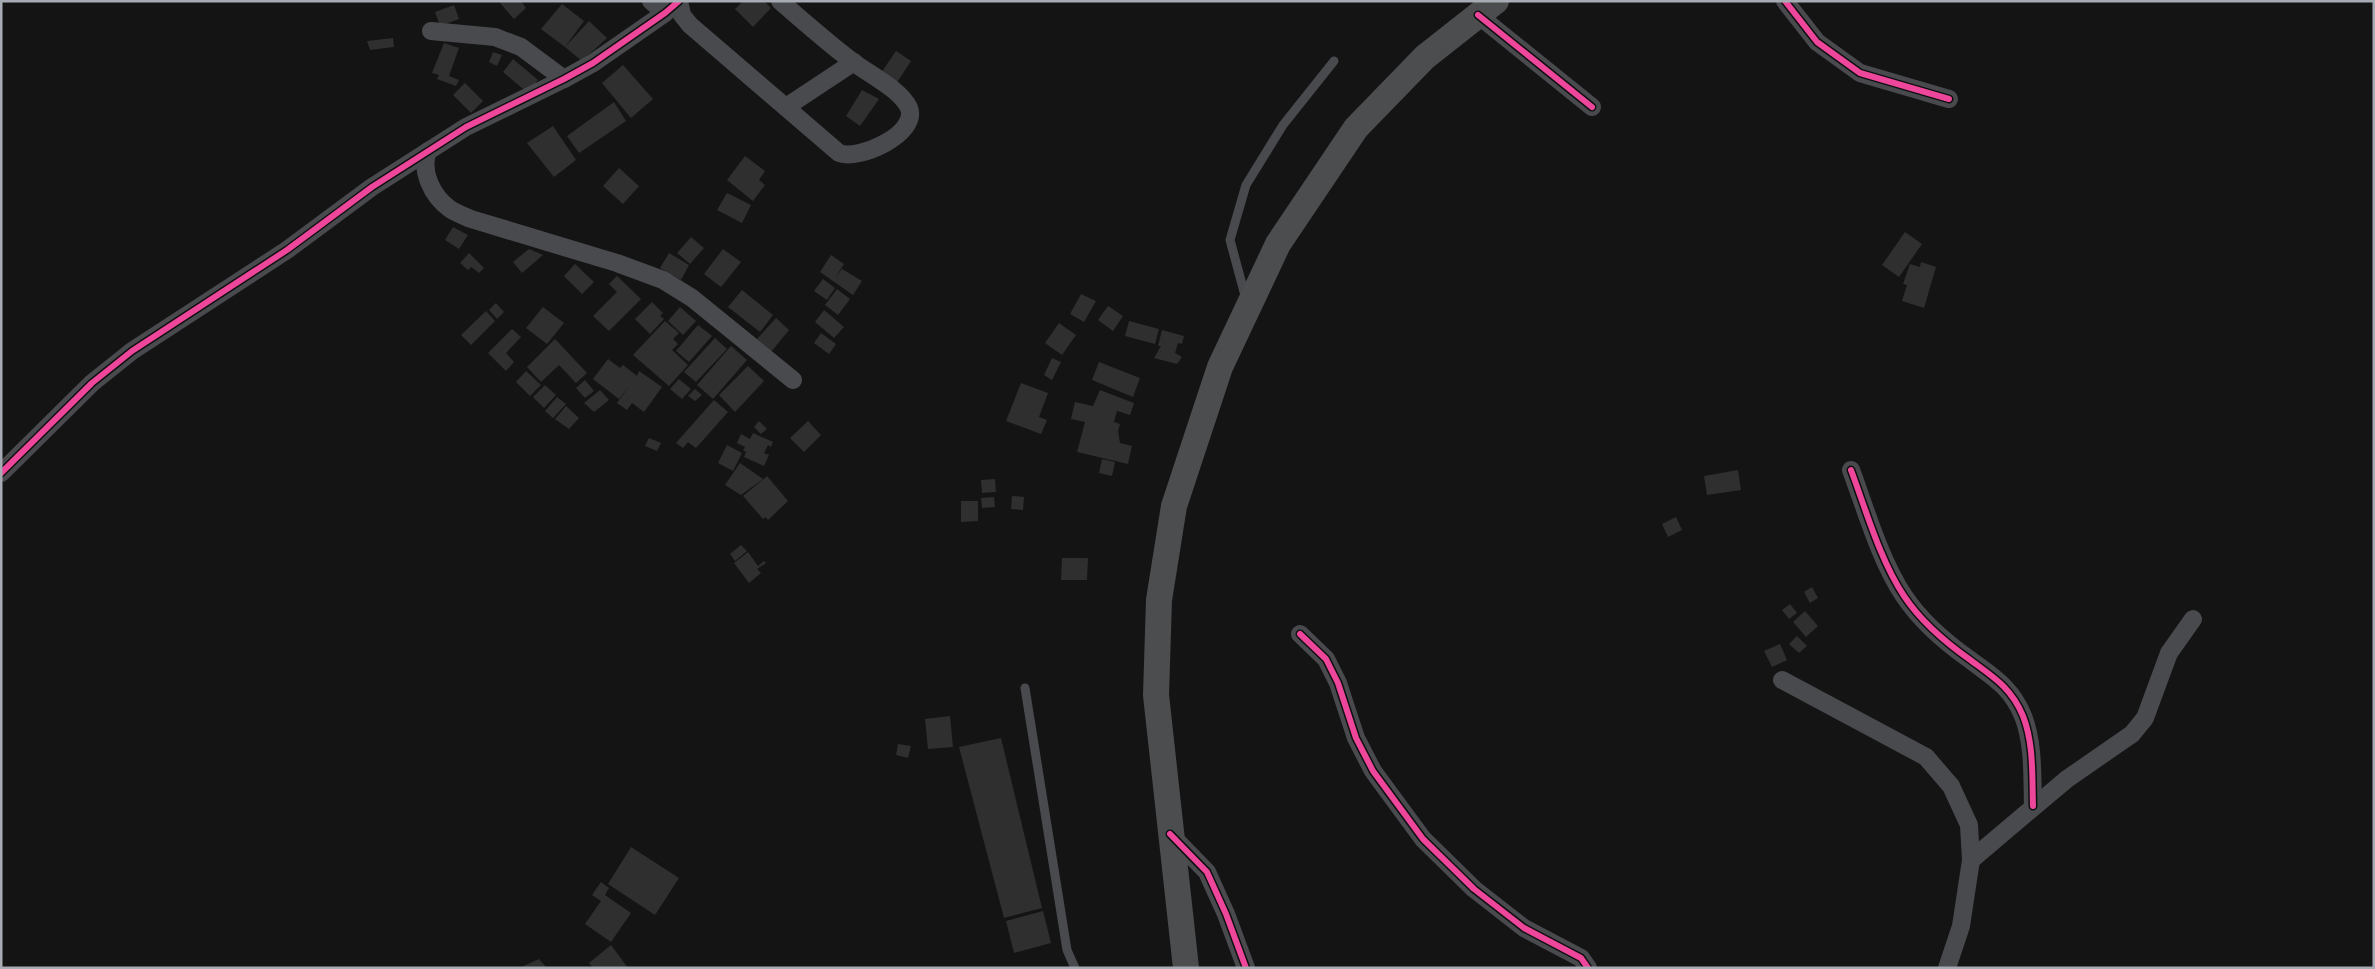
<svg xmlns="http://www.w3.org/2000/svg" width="2375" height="969" font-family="Jost,sans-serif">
	<rect width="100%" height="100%" fill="#141415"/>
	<!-- building -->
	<g fill="#2f2f30">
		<polygon points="502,1 521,1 526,8 514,19 500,3"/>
		<polygon points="743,1 764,1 771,8 753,27 735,9"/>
		<polygon points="562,4 584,21 565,47 541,29"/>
		<polygon points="454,5 459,19 440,26 435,12"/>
		<polygon points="589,21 607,38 582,61 565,47"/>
		<polygon points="393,38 394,47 370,50 367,41"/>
		<polygon points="444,43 459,48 449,76 459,80 456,86 437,79 439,75 432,73"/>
		<polygon points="896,51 911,61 894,87 879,76"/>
		<polygon points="493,52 502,55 497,66 489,62"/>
		<polygon points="513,59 538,80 528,93 503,72"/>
		<polygon points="623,65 653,99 631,118 602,83"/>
		<polygon points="465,83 483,101 471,113 453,95"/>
		<polygon points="862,90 879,99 860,126 846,116"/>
		<polygon points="614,102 626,121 579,153 567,136"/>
		<polygon points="553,126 576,160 554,177 527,143"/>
		<polygon points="745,156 765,171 759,180 765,185 753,201 727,180"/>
		<polygon points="619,168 639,186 623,204 603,186"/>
		<polygon points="727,193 751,205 742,223 717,210"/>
		<polygon points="453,227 468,235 459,249 445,240"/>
		<polygon points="1905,232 1922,244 1899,277 1882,265"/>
		<polygon points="691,237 704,248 690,264 677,253"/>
		<polygon points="529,249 543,255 522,273 513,262"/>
		<polygon points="723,249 741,262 721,287 704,274"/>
		<polygon points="469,253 484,268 479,273 471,267 468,270 460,263"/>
		<polygon points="669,253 689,265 681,280 660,268"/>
		<polygon points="831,255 844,264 835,278 842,269 862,281 853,295 820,272"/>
		<polygon points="1921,262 1936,267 1924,308 1902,301 1907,285 1903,284 1910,264 1920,267"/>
		<polygon points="575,264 594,282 582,294 564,276"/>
		<polygon points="617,276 641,299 609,331 593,316 617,292 609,284"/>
		<polygon points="823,279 835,288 827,300 814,291"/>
		<polygon points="837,289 850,299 838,315 825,305"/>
		<polygon points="742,290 773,315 760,332 728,307"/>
		<polygon points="1081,294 1096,301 1084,322 1070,314"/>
		<polygon points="652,302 663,313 660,316 664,319 650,334 635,319"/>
		<polygon points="496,303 504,312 497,319 489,310"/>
		<polygon points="1108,306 1123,316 1113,331 1098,320"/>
		<polygon points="543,307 564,323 547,344 526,328"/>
		<polygon points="680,307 696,321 683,335 668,321"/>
		<polygon points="824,310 844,327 834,338 815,322"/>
		<polygon points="486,311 495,321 471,345 461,335"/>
		<polygon points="776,318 789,330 771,352 757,339"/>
		<polygon points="665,321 679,333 673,339 678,344 672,350 688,365 669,386 633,355"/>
		<polygon points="1129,321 1159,329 1155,344 1125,336"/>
		<polygon points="1059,323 1076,335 1062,355 1045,343"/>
		<polygon points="698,325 712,336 689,362 676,351"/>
		<polygon points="512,329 521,337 506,353 514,362 506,371 488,353"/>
		<polygon points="1162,330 1184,336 1182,344 1178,343 1175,353 1182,357 1177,364 1154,358 1161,346 1158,346"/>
		<polygon points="821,333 836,344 829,354 814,343"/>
		<polygon points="715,338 727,349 696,382 684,372"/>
		<polygon points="555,339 587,373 576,383 559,365 541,382 527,367"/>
		<polygon points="731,346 747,360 713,399 697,385"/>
		<polygon points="1052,358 1061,362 1052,380 1044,375"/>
		<polygon points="608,359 620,368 623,365 637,376 639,371 662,387 644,412 632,403 627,410 617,403 630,385 619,399 593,379"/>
		<polygon points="1099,362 1140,378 1133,397 1092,380"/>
		<polygon points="748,366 764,381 735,412 719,395"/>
		<polygon points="526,371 541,385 530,396 516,382"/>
		<polygon points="679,379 691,389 682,399 670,389"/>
		<polygon points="585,380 594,391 585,398 576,388"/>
		<polygon points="1021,383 1048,393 1039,417 1047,420 1041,434 1006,421"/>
		<polygon points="545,385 556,395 544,408 533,397"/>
		<polygon points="695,389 702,395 695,401 688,396"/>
		<polygon points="600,390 609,400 594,412 584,403"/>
		<polygon points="1100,390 1134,403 1130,415 1117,411 1114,422 1120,424 1118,431 1120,443 1132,446 1128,464 1077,452 1085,422 1071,419 1075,402 1093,406"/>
		<polygon points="557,397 566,404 553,418 545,411"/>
		<polygon points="714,400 728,412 696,448 688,442 683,448 676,443"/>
		<polygon points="566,406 579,418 569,429 555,419"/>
		<polygon points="759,421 767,429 761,434 754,427"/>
		<polygon points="808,421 821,435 804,452 790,438"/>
		<polygon points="753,433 773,442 771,447 768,445 764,453 769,455 764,466 744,457 746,452 743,450 745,447 737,443 741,434 750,439"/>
		<polygon points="649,438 661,443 657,451 645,446"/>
		<polygon points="727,445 742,453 733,471 718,463"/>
		<polygon points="1102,459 1115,462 1112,476 1099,473"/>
		<polygon points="740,463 763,479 741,495 725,485"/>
		<polygon points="1738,470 1741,490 1707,495 1704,476"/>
		<polygon points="767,476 788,501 768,520 766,517 763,519 743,496"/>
		<polygon points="995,479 996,492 982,493 981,480"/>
		<polygon points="1012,496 1024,497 1023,510 1011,509"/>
		<polygon points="994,497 995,507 982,508 981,498"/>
		<polygon points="961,501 978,501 978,521 961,522"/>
		<polygon points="1676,517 1682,530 1668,537 1662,524"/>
		<polygon points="741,545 747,551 735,561 730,554"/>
		<polygon points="748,552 758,566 764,561 766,563 757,569 761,573 749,583 734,563"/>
		<polygon points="1062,558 1088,558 1087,580 1061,580"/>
		<polygon points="1812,587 1818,598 1810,603 1804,592"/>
		<polygon points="1790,604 1797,613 1789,619 1782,610"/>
		<polygon points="1805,611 1818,626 1806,637 1793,622"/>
		<polygon points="1797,636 1807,646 1799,653 1789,644"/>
		<polygon points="1780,644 1787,660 1772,667 1764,651"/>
		<polygon points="950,716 953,747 928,749 925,719"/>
		<polygon points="1001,738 1042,908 1004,918 959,747"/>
		<polygon points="898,744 911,746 908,758 896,755"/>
		<polygon points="631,847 679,878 655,915 608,884"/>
		<polygon points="601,882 609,888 605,895 631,913 611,942 585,924 601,901 592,895"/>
		<polygon points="1043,911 1051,943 1014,953 1006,921"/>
		<polygon points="611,945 628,968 593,968 589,963"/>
		<polygon points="539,959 547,968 519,968"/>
	</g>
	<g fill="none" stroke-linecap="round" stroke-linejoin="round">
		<!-- service -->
		<g stroke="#494a4d" stroke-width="9">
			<polyline points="1246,299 1230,240 1246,185 1283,125 1334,61"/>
			<polyline points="1025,688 1067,950 1075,968"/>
		</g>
		<!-- minor -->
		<g stroke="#494a4d" stroke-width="18">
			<polyline points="651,1 665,13"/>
			<path d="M 679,1 L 682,15 L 690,25 L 839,153 C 858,161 919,134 909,108 C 901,90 869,74 853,62 C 828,43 804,22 780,1"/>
			<polyline points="1785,1 1817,42 1860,73 1949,99"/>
			<polyline points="1478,15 1592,107"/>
			<polyline points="431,31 495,37 521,47 564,79"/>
			<polyline points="786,107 854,62"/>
			<path d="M 428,151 C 420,171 432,196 450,209 C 456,213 464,216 471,219 L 617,263 L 663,280 L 692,298 L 793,380"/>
			<path d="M 1851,470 C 1866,510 1880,560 1904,596 C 1920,620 1945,642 1969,659 C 1993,677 2011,687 2023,716 C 2034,744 2032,777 2033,806"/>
			<polyline points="1,473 92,383 132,351 287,250 372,187 466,127 564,79 593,63 665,13 679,1"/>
			<polyline points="1300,634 1326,659 1338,683 1356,738 1373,771 1423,839 1474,889 1524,928 1581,958 1588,968"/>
			<polyline points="1782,680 1926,757 1951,786 1969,825 1971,860 1961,926 1947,968"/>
			<polyline points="1170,834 1207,872 1226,914 1246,968"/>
			<polyline points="1971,860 2067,779 2132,734 2145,718 2169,653 2193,619"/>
		</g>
		<!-- primary -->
		<polyline stroke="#4b4d4f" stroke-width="26" points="1186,968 1156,695 1159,600 1174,506 1220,367 1278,244 1356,128 1425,57 1496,1"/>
		<defs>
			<g id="cycleway">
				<polyline points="1785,1 1817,42 1860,73 1949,99"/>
				<polyline points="1478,15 1592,107"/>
				<path d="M 1851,470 C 1866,510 1880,560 1904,596 C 1920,620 1945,642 1969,659 C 1993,677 2011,687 2023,716 C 2034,744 2032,777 2033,806"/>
				<polyline points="1,473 92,383 132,351 287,250 372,187 466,127 564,79 593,63 665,13 679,1"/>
				<polyline points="1300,634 1326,659 1338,683 1356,738 1373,771 1423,839 1474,889 1524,928 1581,958 1588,968"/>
				<polyline points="1170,834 1207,872 1226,914 1246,968"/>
			</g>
		</defs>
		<!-- cycleway casing -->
		<use href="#cycleway" stroke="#0f0f10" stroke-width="9"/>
		<!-- cycleway -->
		<use href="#cycleway" stroke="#ed469a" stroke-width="6"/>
	</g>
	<!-- border -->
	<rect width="2375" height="969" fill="none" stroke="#a7abb4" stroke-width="5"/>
</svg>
